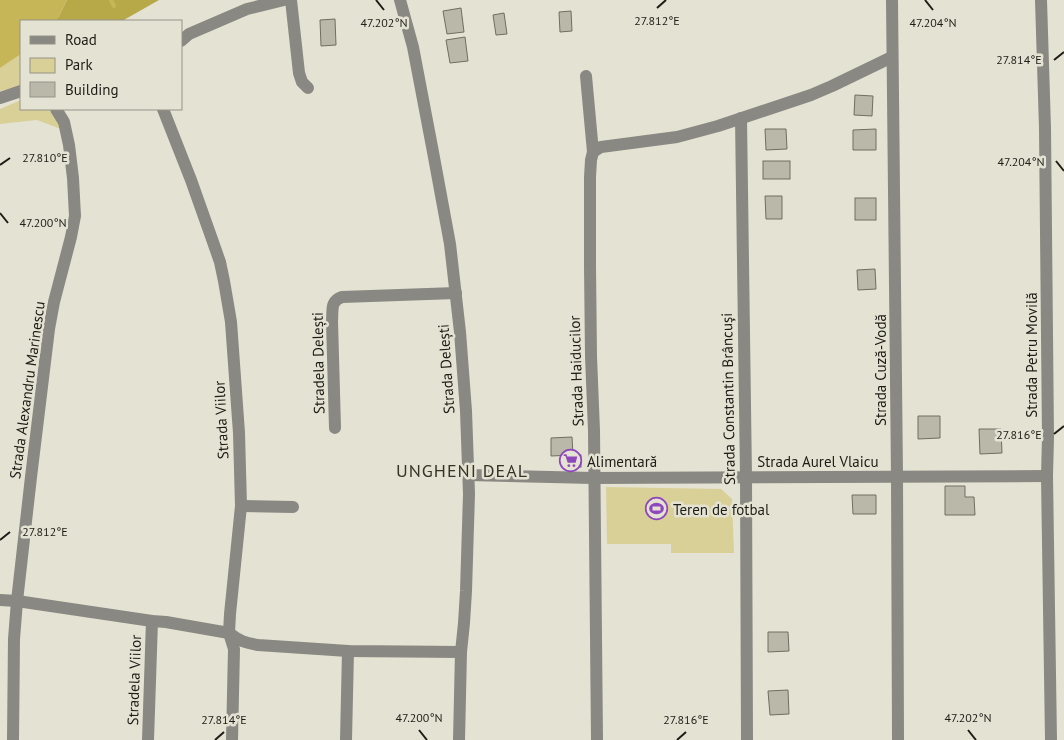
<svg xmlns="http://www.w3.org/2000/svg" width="1064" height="740" font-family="'PT Sans',sans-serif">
	<rect width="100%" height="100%" fill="#e4e2d2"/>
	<!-- green -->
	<g fill="#d9d098">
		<polygon points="21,54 21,86 0,91 0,68"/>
		<polygon points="21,100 21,109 48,109 57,118 61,129 37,120 0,124 0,109"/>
		<polygon points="606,487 721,489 732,499 734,553 671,553 671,544 607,544"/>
	</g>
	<!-- forest -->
	<polygon fill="#b7a848" points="67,0 159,0 122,21 55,21 59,16"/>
	<!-- water -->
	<polygon fill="#c6b658" points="0,0 67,0 59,16 55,21 21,21 21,54 0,68"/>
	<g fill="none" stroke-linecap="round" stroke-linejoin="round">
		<!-- stream -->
		<polyline stroke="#c6b658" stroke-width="4" points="111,0 114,6"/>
	</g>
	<!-- building -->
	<g fill="#bab8a9" stroke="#706e60">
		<polygon points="461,8 464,32 447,34 443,11"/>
		<polygon points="571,11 572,31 560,32 559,12"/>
		<polygon points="504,13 507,34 496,35 493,15"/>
		<polygon points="335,19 336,45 321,46 320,20"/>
		<polygon points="465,37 468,61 450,63 446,40"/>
		<polygon points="855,95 873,96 872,116 854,115"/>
		<polygon points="765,129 786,129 787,149 766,150"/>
		<polygon points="876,129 876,150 853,150 853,130"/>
		<rect x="763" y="161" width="27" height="18"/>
		<polygon points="765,196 782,196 782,219 766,219"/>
		<rect x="855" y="198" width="21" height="22"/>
		<polygon points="875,269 876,289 858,290 857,270"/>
		<polygon points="918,416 940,416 940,438 918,439"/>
		<polygon points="979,429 1001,429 1002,453 980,454"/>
		<polygon points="572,437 573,455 551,456 551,438"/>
		<rect x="562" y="455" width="19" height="12"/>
		<polygon points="945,486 965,486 965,497 974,497 975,515 945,515"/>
		<polygon points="852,495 876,495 876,514 853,514"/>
		<polygon points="768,632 788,632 789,651 768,652"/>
		<polygon points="788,690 789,714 770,715 768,691"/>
	</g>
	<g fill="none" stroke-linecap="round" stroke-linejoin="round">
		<!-- minor -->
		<g stroke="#898882" stroke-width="12">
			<polyline points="291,0 299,73 302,82 308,88"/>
			<polyline points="400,0 413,47 433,152 450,244 460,332 466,411 469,494 466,591 464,623 461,652 459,740"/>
			<polyline points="892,0 897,476 898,740"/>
			<polyline points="1041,0 1045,128 1048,437 1047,476 1051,740"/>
			<polyline points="181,41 189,34 247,9 284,0"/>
			<polyline points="586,76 593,152 591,160 590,177 590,266 591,356 594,431 597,740"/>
			<polyline points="0,98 21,91"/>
			<polyline points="163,109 191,180 213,242 220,262 224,281 231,322 239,433 241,506 230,614 229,633 234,649 232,740"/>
			<polyline points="741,118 746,477 747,740"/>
			<polyline points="593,152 601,147 677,137 718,126 811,95 832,86 892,57"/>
			<path d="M 335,428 L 332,321 C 333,310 330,301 342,297 L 456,293"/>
			<polyline points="469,475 593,478 1047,476"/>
			<polyline points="241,506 293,507"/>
			<path d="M 0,600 L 17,601 L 152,621 L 166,622 L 229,633 C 239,641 246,643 258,645 L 348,651 L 461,652"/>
			<polyline points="13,740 14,639 17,601 31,477 49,329 54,302 71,237 75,216 73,178 69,145 64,122 56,109"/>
			<polyline points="148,740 152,621"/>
			<polyline points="346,740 348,651"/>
		</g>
	</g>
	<!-- ticks -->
	<path fill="none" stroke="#1d1c16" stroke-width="2" d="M 376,0 L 384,10M 925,0 L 933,10M 657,8 L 666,0M 1054,60 L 1064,52M 1056,161 L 1064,171M 0,165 L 10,158M 0,213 L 8,223M 1054,434 L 1064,426M 0,540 L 10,532M 419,730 L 427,740M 968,730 L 976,740M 215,740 L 224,732M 677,740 L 686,732"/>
	<!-- icons -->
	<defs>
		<symbol id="supermarket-ring" viewBox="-11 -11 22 22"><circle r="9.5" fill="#e4e2d2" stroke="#8f48bc" stroke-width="1.5"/><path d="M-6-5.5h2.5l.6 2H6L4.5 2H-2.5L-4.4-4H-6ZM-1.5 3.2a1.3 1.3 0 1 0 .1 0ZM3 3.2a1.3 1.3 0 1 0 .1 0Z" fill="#8f48bc"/></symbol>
		<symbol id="stadium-ring" viewBox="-11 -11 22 22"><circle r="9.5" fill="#e4e2d2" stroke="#8f48bc" stroke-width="1.5"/><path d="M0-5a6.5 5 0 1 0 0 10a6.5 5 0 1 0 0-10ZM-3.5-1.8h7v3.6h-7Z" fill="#8f48bc"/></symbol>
	</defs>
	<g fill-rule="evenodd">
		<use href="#supermarket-ring" x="558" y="448" width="25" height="25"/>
		<use href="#stadium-ring" x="644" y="496" width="25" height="25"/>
	</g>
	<g text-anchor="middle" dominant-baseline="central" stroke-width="5" stroke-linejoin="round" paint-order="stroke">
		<!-- street labels -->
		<g font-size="15" fill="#1d1c16" stroke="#e4e2d2">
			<text transform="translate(1031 355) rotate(-90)">Strada Petru Movilă</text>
			<text transform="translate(318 363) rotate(-91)">Stradela Delești</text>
			<text transform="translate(446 369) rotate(-94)">Strada Delești</text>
			<text transform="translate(880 370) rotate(-90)">Strada Cuză-Vodă</text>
			<text transform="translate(576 371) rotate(-92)">Strada Haiducilor</text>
			<text transform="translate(27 390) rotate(-82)">Strada Alexandru Marinescu</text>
			<text transform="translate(728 399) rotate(-91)">Strada Constantin Brâncuşi</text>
			<text transform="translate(221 420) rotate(-93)">Strada Viilor</text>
			<text x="818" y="461">Strada Aurel Vlaicu</text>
			<text transform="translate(134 680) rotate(-88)">Stradela Viilor</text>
		</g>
		<!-- poi labels -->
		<g font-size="15" fill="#1d1c16" stroke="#e4e2d2" text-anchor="start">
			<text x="587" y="461">Alimentară</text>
			<text x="673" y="509">Teren de fotbal</text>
		</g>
		<!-- quarter labels -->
		<g font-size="18" letter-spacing="1" fill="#353326" stroke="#e4e2d2">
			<text x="462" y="470">UNGHENI DEAL</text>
		</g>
	</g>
	<g font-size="12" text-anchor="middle" fill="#1d1c16" stroke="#e4e2d2" stroke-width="5" stroke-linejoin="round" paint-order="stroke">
		<text x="657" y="25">27.812°E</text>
		<text x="384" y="27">47.202°N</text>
		<text x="933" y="27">47.204°N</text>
		<text x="1019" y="64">27.814°E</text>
		<text x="45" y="162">27.810°E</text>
		<text x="1021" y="166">47.204°N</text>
		<text x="43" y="227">47.200°N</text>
		<text x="1019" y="439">27.816°E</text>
		<text x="45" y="536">27.812°E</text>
		<text x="419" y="722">47.200°N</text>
		<text x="968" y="722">47.202°N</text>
		<text x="224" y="724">27.814°E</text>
		<text x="686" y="724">27.816°E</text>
	</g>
	<!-- legend -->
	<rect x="20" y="20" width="162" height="90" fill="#e4e2d2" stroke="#949387"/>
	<rect x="30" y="36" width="25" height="8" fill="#898882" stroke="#949387"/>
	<text x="65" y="45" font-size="15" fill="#1d1c16">Road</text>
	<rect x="30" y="58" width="25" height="15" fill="#d9d098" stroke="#949387"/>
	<text x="65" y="70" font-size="15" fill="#1d1c16">Park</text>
	<rect x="30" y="82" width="25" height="15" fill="#bab8a9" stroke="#949387"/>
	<text x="65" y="95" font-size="15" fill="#1d1c16">Building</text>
</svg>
